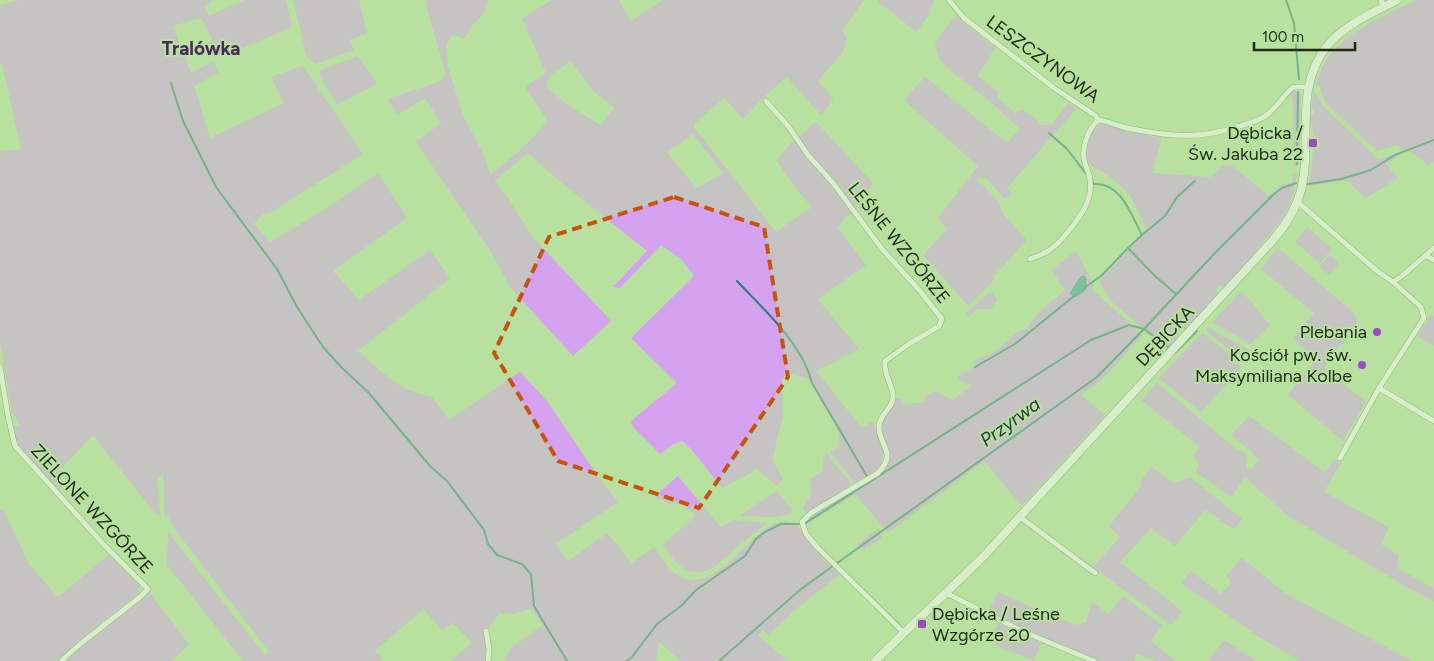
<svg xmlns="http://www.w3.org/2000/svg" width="1434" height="661" font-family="Figtree,sans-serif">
	<rect width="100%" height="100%" fill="#b8e09e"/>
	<!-- green -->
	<g fill="#d5a2f0" fill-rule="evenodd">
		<path d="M 20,0 L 213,0 L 204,7 L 209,16 L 245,0 L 286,0 L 292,27 L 221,57 L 201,18 L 173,26 L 191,73 L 214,61 L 218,73 L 194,86 L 210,138 L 284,103 L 271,77 L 303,66 L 363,154 L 270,213 L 263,214 L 254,224 L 270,242 L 327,208 L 378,173 L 407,218 L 333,271 L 359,300 L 430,250 L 450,278 L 358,351 C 383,373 398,390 432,397 L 449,420 L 520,372 L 547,401 L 598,476 L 618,502 L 556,544 L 568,561 L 607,533 L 632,563 L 654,547 C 661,556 668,568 676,574 C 720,603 755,513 790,522 C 800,525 806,539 813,547 C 821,557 830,566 840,574 L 795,610 L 768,635 L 763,630 L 758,635 L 787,661 L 681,661 L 659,642 L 656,661 L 504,661 L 511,648 L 543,625 L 531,609 L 513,614 L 500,613 L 488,629 L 485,626 C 483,638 489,650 484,661 L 450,661 L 472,643 L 453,623 L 442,630 L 423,609 L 375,651 L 384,661 L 243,661 L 167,565 L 168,532 L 265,655 L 269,652 L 176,531 L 167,515 L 164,514 L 163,473 L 157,480 L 161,517 L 153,511 L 93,435 L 60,470 L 61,492 L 18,446 L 14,427 L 20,425 L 12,412 L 0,342 L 0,152 L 21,149 L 2,64 L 0,64 L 0,5 Z"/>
		<polygon points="293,0 359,0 367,34 349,40 354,50 315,64 307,57"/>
		<path d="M 426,0 L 489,0 L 485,6 L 485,12 L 472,26 L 464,39 L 453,34 L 446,45 L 448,67 L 464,118 L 484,155 L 490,175 C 511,159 531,141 548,121 L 525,87 L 546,73 L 522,18 L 552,0 L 619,0 L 631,21 L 663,0 L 864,0 L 842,31 L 847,37 L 843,52 L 818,81 L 834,99 L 821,115 L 787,77 L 765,96 L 743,119 L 724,98 L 695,123 L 694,127 L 776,232 L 812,207 L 798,191 L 776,160 L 794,140 L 839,194 L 852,214 L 845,217 L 838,228 L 866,265 L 818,299 L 859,349 L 816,371 L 862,428 L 873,421 C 886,457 892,464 855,485 L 850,476 L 830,452 L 840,446 L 838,432 L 834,423 L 807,378 L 789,374 L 782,378 L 783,416 L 772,460 L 783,478 L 777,486 L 756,468 L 748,475 L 722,488 L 692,450 L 682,441 L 672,445 L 660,454 L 633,427 L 631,421 L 677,383 L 631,338 L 694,276 L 682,260 L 661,245 L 620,288 L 613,287 L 647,251 L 562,183 L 528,153 L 494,181 L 509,199 L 531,235 L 611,321 L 573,356 L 510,287 L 490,250 L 416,142 L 441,123 L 425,98 L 398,115 L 387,99 L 439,82 L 446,74 L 426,6 ZM 571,61 L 592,90 L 615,108 L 600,125 L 565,103 L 547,87 L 549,76 ZM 693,134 L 723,173 L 697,188 L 667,153 Z"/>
		<polygon points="879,0 934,0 928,16 916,32 892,12 878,3"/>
		<path d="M 1416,0 L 1434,0 L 1434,162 L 1429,165 L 1407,149 L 1403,150 L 1397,145 L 1377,151 L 1325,102 L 1320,87 L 1316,84 C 1319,76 1321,68 1325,62 C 1344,31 1385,16 1416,0 Z"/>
		<polygon points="956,15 990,44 996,47 977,76 999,92 997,97 1015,113 1023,110 1035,118 1040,125 1051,125 1068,103 1076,109 1007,188 1012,194 1005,199 986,178 977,178 976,181 982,184 998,201 1003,214 1027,240 993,277 995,279 968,306 923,255 947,229 938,218 978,166 904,100 925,77 1007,143 1020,129 986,98 950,70 939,59 935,43"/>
		<polygon points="358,56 377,84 337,105 319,75 321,70"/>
		<polygon points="1293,90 1300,93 1299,165 1294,167 1293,100 1291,95 1286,98 1286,97"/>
		<polygon points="1314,90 1322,105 1378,159 1381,159 1393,154 1396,157 1386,164 1398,178 1366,198 1353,187 1350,180 1309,186 1314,148 1316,146 1316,140 1314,136 1310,114 1314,114 1314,110 1311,110"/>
		<polygon points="816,122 873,183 869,189 871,191 853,208 842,188 803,146 799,137"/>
		<polygon points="1101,123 1125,131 1162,138 1152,173 1211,177 1223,166 1231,165 1269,196 1279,186 1292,182 1293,173 1297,174 1292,200 1281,221 1254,253 1247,264 1226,286 1224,287 1220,285 1216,289 1218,296 1189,328 1184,329 1181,328 1177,331 1179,334 1178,340 1167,350 1111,301 1099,281 1126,253 1146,229 1130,195 1112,178 1090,165 1087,159 1088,142 1092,132"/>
		<polygon points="1307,227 1332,249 1320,263 1295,242"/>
		<path d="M 1278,248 L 1354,313 C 1363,331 1349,336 1339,347 C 1333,353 1329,361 1324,368 L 1366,402 L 1343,441 L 1288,395 L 1316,358 L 1293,339 L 1314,313 L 1261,269 Z"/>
		<path d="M 1076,251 L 1094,285 L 1092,289 L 1142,335 L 1104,378 L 1081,395 L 1105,415 L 1022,506 L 984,461 L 888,533 L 855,494 L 806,525 L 806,527 L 804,522 L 811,516 L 887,467 C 893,445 883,447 881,430 C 880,421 892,407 896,398 L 900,398 L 905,404 L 925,402 L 926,395 L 935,391 L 952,400 L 971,386 L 956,378 L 976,365 L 973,361 L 993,353 L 1018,332 L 1027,328 L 1036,315 L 1065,290 L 1051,270 Z"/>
		<polygon points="1330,255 1339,263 1329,275 1319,266"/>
		<polygon points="991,291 997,299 991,309 977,309 969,317 966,313"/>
		<polygon points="1242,291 1270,325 1250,344 1212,322"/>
		<polygon points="1432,314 1434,316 1434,346 1417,336"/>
		<polygon points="1209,327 1214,331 1255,353 1246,362 1206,331"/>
		<polygon points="1202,333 1226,351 1242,367 1201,412 1159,378"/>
		<polygon points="1157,383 1234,447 1247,454 1246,469 1251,470 1258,460 1251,451 1231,435 1249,416 1325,473 1334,459 1341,463 1324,492 1389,527 1381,544 1399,555 1397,568 1434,588 1434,601 1403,585 1288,516 1245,477 1231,497 1196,472 1199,462 1192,456 1200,447 1141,400"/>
		<polygon points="827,454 850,482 850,488 807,514 803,509 811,494 810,479 823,471 823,457"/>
		<polygon points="1152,467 1174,483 1190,477 1242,519 1234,529 1205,510 1175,546 1151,528 1120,562 1182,611 1171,625 1093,567 1120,537 1109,526 1142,485 1139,482"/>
		<path d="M 678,476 L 721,527 L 733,520 L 766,523 L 713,568 C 686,579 678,565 663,545 L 696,515 L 680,502 L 669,504 L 654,497 Z"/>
		<polygon points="776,491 792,509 790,514 774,517 740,516"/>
		<polygon points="3,509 29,564 58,597 109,555 140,586 139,592 134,598 114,612 57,661 0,661 0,510"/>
		<polygon points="878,529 883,537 863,550 857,544"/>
		<polygon points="1242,558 1285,593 1412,661 1299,661 1261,638 1181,583 1191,571 1221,594 1232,582 1226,576"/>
		<polygon points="149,592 189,644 172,661 66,661 87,641"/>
		<polygon points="998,592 1037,610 1076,625 1086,622 1092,602 1109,614 1123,596 1162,625 1151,641 1176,661 1154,661 1137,654 1134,661 1101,661 1029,632 988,611"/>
		<polygon points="998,623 1041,643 1034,661 988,642"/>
		<polygon points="1224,640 1257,661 1208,661"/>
	</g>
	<!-- water -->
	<polygon fill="#2da19f" stroke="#287e74" points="1084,276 1086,279 1085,290 1075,297 1070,293 1081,277"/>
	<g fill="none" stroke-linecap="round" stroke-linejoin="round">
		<!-- stream -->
		<g stroke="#287e74" stroke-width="2">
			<polyline points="1286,0 1294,23 1299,79"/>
			<polyline points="171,83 183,121 216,187 277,269 297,307 323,347 342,368 369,393 430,466 447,481 484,530 488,544 497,555 522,564 531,574 534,606 567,661"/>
			<polyline points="1049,133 1067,149 1087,175"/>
			<polyline points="1297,164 1298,92"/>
			<path d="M 1092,181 L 1094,184 C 1121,182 1131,215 1142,235 L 1128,248 L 1155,276 L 1176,294"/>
			<polyline points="1308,184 1341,179 1371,170 1395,155 1434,140"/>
			<polyline points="1142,235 1165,216 1177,197 1195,181"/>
			<path d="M 737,281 C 765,311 802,343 812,383 L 868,478"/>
			<polyline points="1084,288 1101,276 1128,248"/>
			<polyline points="1175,353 1197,331"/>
			<polyline points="975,367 1015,344 1074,296"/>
			<polyline points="627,661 632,657 657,624 681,606 696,590 745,556 756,539 765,532 781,524 804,524 1091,340 1129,325 1144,329 1168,347"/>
			<polyline points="719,661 801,589 1097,377 1144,329 1214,254 1274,194 1282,188 1296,183"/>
		</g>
		<defs>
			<g id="street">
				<polyline points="949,0 964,18 1054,88 1096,116 1098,120"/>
				<polyline points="1381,0 1383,7"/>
				<path d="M 766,101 L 788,126 L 808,155 L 833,183 L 882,249 L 920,291 L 942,319 L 939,326 L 909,344 L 885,361 C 883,373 892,384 893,395 C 894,408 879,414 879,427 C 879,447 898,452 878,473 L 811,513 L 802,522 L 806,534 L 818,548 L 904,633"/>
				<polyline points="1297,204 1300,204 1377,271 1393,282 1402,276 1434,248"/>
				<polyline points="1426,256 1434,260"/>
				<path d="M 1030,259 C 1037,256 1045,254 1051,249 C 1062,241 1084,214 1088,200 C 1090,195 1091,187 1090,181 C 1090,173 1085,166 1084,159 C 1082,145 1088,130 1098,120 C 1109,121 1117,126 1127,128 C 1167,136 1197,140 1237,127 C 1247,124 1260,121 1268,114 C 1277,107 1283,96 1292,88 L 1296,87 L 1308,87"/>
				<polyline points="0,367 8,416 15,446 105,546 148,589 140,597 79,645 61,661"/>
				<polyline points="1379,388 1434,421"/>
				<polyline points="1340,458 1379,388 1424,318 1421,307 1393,282"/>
				<polyline points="1020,517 1095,573"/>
				<polyline points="946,593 1024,632 1094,661"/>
				<polyline points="486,631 489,649 488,661"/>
			</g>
			<path id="secondary" d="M 875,661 L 983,557 L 1273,240 C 1286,225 1296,210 1301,190 C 1313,141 1293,89 1327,46 C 1345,24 1373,13 1397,0"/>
		</defs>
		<!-- street casing -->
		<use href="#street" stroke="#5b7f42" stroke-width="6"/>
		<!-- secondary casing -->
		<use href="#secondary" stroke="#5b7f42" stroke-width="9"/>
		<!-- street -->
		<use href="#street" stroke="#fff" stroke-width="5"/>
		<!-- secondary -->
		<use href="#secondary" stroke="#fff" stroke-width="8"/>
	</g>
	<!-- marked area -->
	<path d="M0 0H1434V661H0ZM 674,197 L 764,227 L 788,377 L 699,508 L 558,461 L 494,353 L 549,237 Z" fill="#b8e09e" fill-opacity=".55" fill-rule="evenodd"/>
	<path fill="none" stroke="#c9520d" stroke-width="4" stroke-dasharray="10 6" stroke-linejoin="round" d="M 674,197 L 764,227 L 788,377 L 699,508 L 558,461 L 494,353 L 549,237 Z"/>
	<!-- markers -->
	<g fill="#994cbd" stroke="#b8e09e" stroke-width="2">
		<rect x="1308" y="138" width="10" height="10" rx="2.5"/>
		<circle cx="1377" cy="332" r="5"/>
		<circle cx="1362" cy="365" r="5"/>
		<rect x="917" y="619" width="10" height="10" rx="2.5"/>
	</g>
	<g text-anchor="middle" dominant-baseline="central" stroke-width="4" stroke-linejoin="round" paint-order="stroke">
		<!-- street labels -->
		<g font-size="18" fill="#1c2b11" stroke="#b8e09e">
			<text transform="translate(1043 59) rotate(36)">LESZCZYNOWA</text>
			<text transform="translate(899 243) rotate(51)">LEŚNE WZGÓRZE</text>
			<text transform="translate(1165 336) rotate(-47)">DĘBICKA</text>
			<text transform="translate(92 509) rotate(47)">ZIELONE WZGÓRZE</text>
		</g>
		<!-- poi labels -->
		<g font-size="18" fill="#1c2b11" stroke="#b8e09e" text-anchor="end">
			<text x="1303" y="133">Dębicka /<tspan x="1303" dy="21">Św. Jakuba 22</tspan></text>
			<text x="1367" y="332">Plebania</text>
			<text x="1352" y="355">Kościół pw. św.<tspan x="1352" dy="21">Maksymiliana Kolbe</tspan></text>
			<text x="932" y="614" text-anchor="start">Dębicka / Leśne<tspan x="932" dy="21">Wzgórze 20</tspan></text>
		</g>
		<!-- neighbourhood labels -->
		<g font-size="19" font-weight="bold" fill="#4d285f" stroke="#b8e09e">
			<text x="201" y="48">Tralówka</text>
		</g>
		<!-- water labels -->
		<g font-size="19" font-style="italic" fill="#243d3c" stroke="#b8e09e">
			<text transform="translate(1010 422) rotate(-36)">Przyrwa</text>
		</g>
	</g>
	<!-- scale -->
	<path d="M1254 42v8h101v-8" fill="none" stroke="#1c2b11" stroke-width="2.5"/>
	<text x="1262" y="42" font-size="15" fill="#1c2b11" stroke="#b8e09e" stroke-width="4" paint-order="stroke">100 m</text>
</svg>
